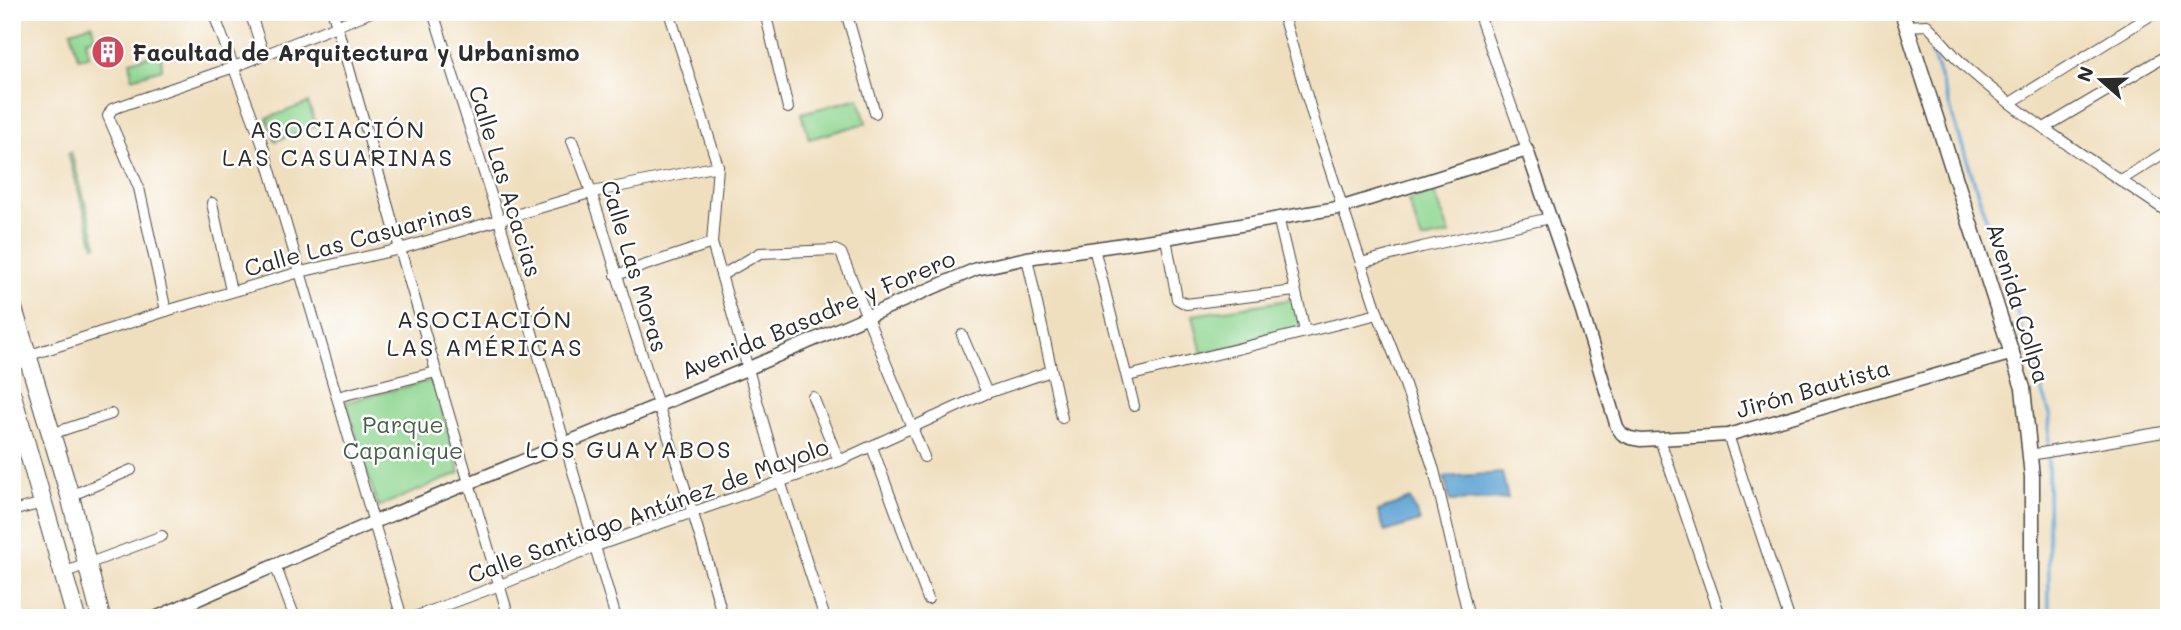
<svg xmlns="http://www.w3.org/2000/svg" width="2181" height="630" font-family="Mali,sans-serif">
	<rect width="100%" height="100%" fill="#fff"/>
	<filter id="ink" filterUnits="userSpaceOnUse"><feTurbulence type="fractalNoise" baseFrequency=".0143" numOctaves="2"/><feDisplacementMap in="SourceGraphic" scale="14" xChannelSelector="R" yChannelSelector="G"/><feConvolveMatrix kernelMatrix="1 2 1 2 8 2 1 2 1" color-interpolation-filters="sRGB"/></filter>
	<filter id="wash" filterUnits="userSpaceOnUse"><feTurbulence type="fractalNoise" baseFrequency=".00686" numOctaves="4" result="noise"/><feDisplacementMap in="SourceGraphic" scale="28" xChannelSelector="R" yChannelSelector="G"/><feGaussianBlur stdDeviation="1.57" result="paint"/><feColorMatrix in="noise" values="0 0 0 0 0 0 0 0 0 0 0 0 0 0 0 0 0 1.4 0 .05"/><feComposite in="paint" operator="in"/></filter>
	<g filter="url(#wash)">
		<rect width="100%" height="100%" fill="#f0dfbf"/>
		<!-- green -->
		<g fill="#8fd691" stroke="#5d805e" stroke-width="2">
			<polygon points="92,24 95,37 86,40 89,56 78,58 71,31"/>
			<polygon points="161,53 162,69 132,78 130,61"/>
			<polygon points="859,98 866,123 809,139 802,113"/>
			<polygon points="308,103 317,126 275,141 267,118"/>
			<polygon points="71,152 97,245 94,246 68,153"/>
			<polygon points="1434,192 1450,234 1422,240 1408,201"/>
			<polygon points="1295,299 1301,330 1202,354 1193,315"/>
			<polygon points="433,380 460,473 378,507 346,402"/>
		</g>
		<!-- water -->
		<g fill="#5da3d3" stroke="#44677f" stroke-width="2">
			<polygon points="1502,473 1508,499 1450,501 1444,477"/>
			<polygon points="1410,499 1420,521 1385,532 1378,511"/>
		</g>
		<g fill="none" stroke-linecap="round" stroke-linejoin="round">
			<!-- stream -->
			<g stroke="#5da3d3" stroke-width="3.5">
				<polyline points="1919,12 1920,16"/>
				<polyline points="1926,34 2050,414 2048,450"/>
				<polyline points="2048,459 2049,618"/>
			</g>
		</g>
	</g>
	<g filter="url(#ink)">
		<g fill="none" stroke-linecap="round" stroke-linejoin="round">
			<defs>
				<g id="minor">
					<polyline points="213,12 262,143 402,618"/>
					<polyline points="250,12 264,55"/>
					<polyline points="333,12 400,249 509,618"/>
					<polyline points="433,12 499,220 616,618"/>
					<polyline points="669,12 718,166 712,243 780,481 823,612"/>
					<polyline points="765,12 788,108"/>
					<polyline points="846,12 875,113"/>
					<polyline points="1282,12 1317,130 1378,314 1399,367 1434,470 1469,618"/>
					<polyline points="1478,12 1527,150"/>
					<path d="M 1906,26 L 1927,25 C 1941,39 1952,55 1967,68 C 2029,123 2101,166 2169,213"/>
					<polyline points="2010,103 2156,12"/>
					<polyline points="2044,128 2169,54"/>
					<path d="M 572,141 C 598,204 614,268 635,333 C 665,428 698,522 723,618"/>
					<polyline points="2121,180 2169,150"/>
					<polyline points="212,203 231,291"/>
					<polyline points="1278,217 1305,331"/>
					<polyline points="1166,238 1177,299 1186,304 1295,291"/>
					<polyline points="1094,248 1134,406"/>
					<polyline points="1027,258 1062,418"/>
					<polyline points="1361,263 1422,247 1550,218"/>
					<polyline points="616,275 712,243"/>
					<polyline points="722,275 760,253 835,250 841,253 924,457"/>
					<polyline points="166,311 139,188 108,116 112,109 234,67 371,12"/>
					<polyline points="962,335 987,393"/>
					<polyline points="12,364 27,356 166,311 300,272 400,249 593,192 718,166"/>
					<polyline points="1128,376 1378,314"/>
					<polyline points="337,397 436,372"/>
					<polyline points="813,397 839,461"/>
					<polyline points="51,434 111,414"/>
					<polyline points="1728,435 1789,618"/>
					<polyline points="1660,440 1721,618"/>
					<polyline points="872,447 928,599"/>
					<polyline points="2030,455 2169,431"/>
					<polyline points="70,496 131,470"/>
					<polyline points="12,511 43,503"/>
					<polyline points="275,565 295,618"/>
					<polyline points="63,573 162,536"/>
					<polyline points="412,618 500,585 596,546 839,461 987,393 1051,371"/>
				</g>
				<polyline id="tertiary" points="155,618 374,522 749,368 976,269 1027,258 1166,238 1343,207 1527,150 1582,311 1617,427 1622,434 1630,438 1641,440 1728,435 2013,353"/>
				<polyline id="secondary" points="1902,12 2023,388 2032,477 2032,618"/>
				<g id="trunk">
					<polyline points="12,305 70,496 101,618"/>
					<polyline points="12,395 76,618"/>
				</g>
			</defs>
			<!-- minor casing -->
			<use href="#minor" stroke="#494641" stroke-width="12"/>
			<!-- tertiary casing -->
			<use href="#tertiary" stroke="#494641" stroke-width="15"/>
			<!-- secondary casing -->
			<use href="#secondary" stroke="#494641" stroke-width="17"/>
			<!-- trunk casing -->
			<use href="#trunk" stroke="#494641" stroke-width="20"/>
			<!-- minor -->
			<use href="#minor" stroke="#fff" stroke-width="10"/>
			<!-- tertiary -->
			<use href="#tertiary" stroke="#fff" stroke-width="12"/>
			<!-- secondary -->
			<use href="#secondary" stroke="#fff" stroke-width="14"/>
			<!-- trunk -->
			<use href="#trunk" stroke="#fff" stroke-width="18"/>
		</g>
	</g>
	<!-- icons -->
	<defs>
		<symbol id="building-disc" viewBox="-11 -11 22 22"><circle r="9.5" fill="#d1495b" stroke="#fff"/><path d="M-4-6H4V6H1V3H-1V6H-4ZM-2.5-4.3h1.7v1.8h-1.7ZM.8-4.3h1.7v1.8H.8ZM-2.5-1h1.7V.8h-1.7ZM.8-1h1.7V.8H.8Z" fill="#fff"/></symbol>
	</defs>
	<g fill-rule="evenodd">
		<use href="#building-disc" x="89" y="33" width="38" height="38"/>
	</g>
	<g text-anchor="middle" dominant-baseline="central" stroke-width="5" stroke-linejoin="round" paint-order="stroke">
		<!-- poi labels -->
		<g font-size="23" font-weight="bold" fill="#2b2b2b" stroke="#fff" text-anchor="start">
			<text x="132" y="52">Facultad de Arquitectura y Urbanismo</text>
		</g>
		<!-- street labels -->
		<g font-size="23" fill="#2b2b2b" stroke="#fff">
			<text transform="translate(506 181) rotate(73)">Calle Las Acacias</text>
			<text transform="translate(358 238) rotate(-15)">Calle Las Casuarinas</text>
			<text transform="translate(635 266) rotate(73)">Calle Las Moras</text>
			<text transform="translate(2019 303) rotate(73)">Avenida Collpa</text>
			<text transform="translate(818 314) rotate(-23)">Avenida Basadre y Forero</text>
			<text transform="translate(1813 388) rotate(-16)">Jirón Bautista</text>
			<text transform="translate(648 510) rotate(-20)">Calle Santiago Antúnez de Mayolo</text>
		</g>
		<!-- park labels -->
		<g font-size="23" fill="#495e4a" stroke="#fff">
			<text x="403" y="424">Parque<tspan x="403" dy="26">Capanique</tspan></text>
		</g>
		<!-- neighbourhood labels -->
		<g font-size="24" letter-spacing="2" fill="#2b2b2b" stroke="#fff">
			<text x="338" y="128">ASOCIACIÓN<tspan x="338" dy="28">LAS CASUARINAS</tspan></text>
			<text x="485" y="318">ASOCIACIÓN<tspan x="485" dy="28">LAS AMÉRICAS</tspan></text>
			<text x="629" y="448">LOS GUAYABOS</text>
		</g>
	</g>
	<!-- margin -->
	<rect width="2181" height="630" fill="none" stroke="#fff" stroke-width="42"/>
	<!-- north arrow -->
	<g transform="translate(2101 80) rotate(290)" stroke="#ffffff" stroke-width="5" paint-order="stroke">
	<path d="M0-5L12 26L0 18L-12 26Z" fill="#2b2b2b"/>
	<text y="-10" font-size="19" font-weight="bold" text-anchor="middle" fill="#2b2b2b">N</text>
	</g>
</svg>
